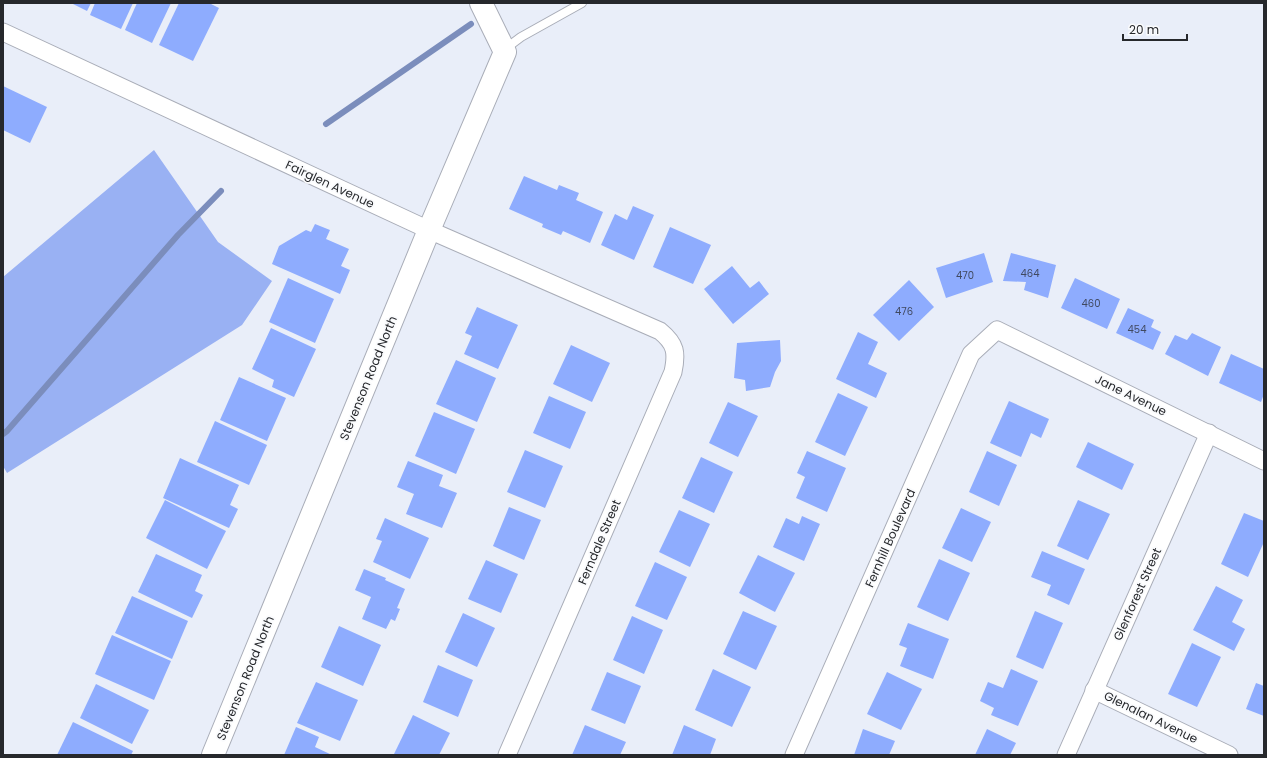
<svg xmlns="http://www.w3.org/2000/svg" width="1267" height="758" font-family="Poppins,sans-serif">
	<rect width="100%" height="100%" fill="#e9eef9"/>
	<!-- forest -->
	<polygon fill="#99b1f3" points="154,150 218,242 272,281 242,325 7,473 3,466 3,277"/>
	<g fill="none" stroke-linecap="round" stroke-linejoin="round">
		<!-- stream -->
		<g stroke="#7b8dbc" stroke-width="6">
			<polyline points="326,124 471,24"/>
			<polyline points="3,434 7,431 178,235 221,191"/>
		</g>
	</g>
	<!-- building -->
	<g fill="#8eacfe">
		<polygon points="71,3 91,3 87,11"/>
		<polygon points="95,3 133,3 121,29 90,15"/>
		<polygon points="137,3 171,3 152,43 125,30"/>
		<polygon points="179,3 209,3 219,8 193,61 159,45"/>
		<polygon points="3,86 47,107 30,143 3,130"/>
		<polygon points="524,176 557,190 559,185 579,193 576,200 603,212 590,243 563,231 561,235 542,227 543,224 509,209"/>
		<polygon points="633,206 654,215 634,260 601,245 615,214 627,220"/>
		<polygon points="315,224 330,230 326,239 349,249 341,266 350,270 340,294 272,264 279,246 306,230 311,232"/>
		<polygon points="670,227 711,245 693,284 653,267"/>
		<polygon points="984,253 993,282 946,298 936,268"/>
		<polygon points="1011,253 1056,265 1048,298 1024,290 1026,282 1003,281"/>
		<polygon points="732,266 750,288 759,281 769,294 733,324 704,289"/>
		<polygon points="288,278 334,299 315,343 269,322"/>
		<polygon points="1075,278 1120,299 1107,329 1061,308"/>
		<polygon points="909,280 934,307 899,341 873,315"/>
		<polygon points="477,307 518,325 498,369 464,354 472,336 465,333"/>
		<polygon points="1128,308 1154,320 1151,327 1161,332 1153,350 1116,333"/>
		<polygon points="271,328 316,349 294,397 272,387 274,380 252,369"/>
		<polygon points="858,332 878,342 868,364 887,373 876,398 836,379"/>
		<polygon points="1192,333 1221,347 1208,376 1165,354 1175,335 1187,340"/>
		<polygon points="780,340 781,361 775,372 770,387 746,391 745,380 734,378 737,343"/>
		<polygon points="571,345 610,363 592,402 553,384"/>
		<polygon points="1231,354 1264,369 1264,394 1261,402 1219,383"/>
		<polygon points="456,360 496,378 477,422 436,404"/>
		<polygon points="239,377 286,398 267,441 220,420"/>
		<polygon points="838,393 868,407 845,456 815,442"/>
		<polygon points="549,396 586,412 570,449 533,433"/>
		<polygon points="1009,401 1049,419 1041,438 1031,433 1021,457 990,443"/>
		<polygon points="728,402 758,416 738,457 709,443"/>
		<polygon points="434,412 475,429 456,474 415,456"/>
		<polygon points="215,421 267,445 249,485 197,462"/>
		<polygon points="1088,442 1134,464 1122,490 1076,467"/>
		<polygon points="525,450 563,466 545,508 507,492"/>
		<polygon points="807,451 846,468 827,512 796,498 805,477 797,473"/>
		<polygon points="987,451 1017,465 999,506 969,492"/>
		<polygon points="701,457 733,472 714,513 682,498"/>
		<polygon points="180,458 239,485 230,505 238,509 229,528 163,498"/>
		<polygon points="408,461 443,475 439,486 457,493 442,528 406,514 414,494 397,487"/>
		<polygon points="165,500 226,531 207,569 146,538"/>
		<polygon points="1078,500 1110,514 1088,560 1057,546"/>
		<polygon points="509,507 541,520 524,560 493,546"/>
		<polygon points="961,508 991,522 972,562 942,548"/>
		<polygon points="679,510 710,524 690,567 659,552"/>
		<polygon points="1244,513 1264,521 1264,542 1248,577 1221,564"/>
		<polygon points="802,516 820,524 804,561 773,547 786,518 799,524"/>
		<polygon points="385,518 429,538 410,579 373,562 382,541 376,539"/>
		<polygon points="1042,551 1085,569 1069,605 1047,595 1051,585 1031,577"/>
		<polygon points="156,554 202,575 195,591 203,595 192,618 138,592"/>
		<polygon points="758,555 795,573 775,612 739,593"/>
		<polygon points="939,559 970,573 948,621 917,607"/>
		<polygon points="486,560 518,574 501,613 468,599"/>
		<polygon points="655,562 687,577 667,620 635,606"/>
		<polygon points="364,569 386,578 385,580 405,589 397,608 400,609 395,621 391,619 386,629 362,619 371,597 355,590"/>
		<polygon points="1216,586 1243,600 1232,622 1245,629 1234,651 1193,630"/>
		<polygon points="132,596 188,621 172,659 115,633"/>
		<polygon points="743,611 777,626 756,670 723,654"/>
		<polygon points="1035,611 1063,623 1043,669 1016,657"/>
		<polygon points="463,613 495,628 477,667 445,652"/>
		<polygon points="632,616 663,630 644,674 613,660"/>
		<polygon points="908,623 949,639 933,679 900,666 907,648 899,645"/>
		<polygon points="339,626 381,645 363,686 321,667"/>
		<polygon points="112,635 171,661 154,700 95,674"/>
		<polygon points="1192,643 1221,657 1197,707 1168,694"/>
		<polygon points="438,665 473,680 458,717 423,702"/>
		<polygon points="713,669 751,687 732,727 695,710"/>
		<polygon points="1011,669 1038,681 1018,726 991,715 994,708 980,701 988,682 1003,688"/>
		<polygon points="607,672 641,686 625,724 591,710"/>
		<polygon points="887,672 922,689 901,730 867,714"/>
		<polygon points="316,682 358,700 340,741 297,723"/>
		<polygon points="1256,683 1264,686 1264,716 1246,709"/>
		<polygon points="96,684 149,710 132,744 80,718"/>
		<polygon points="413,715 450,733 439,755 394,754"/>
		<polygon points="73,722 133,751 131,755 57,755"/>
		<polygon points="585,725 626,742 620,755 572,755"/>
		<polygon points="684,725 716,739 710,755 672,755"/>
		<polygon points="296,727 319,737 315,747 332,755 284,755"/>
		<polygon points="863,729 895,741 889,755 854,755"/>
		<polygon points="987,729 1016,743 1010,755 975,755"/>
	</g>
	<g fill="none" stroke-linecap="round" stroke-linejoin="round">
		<defs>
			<polyline id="lane" points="505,51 513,43 521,37 582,3"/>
			<g id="street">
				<path d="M 3,32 L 429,230 L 660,331 C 676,344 677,353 673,372 L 507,755"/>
				<polyline points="1094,690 1229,755"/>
				<polyline points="794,755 971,354 997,330 1264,461"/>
				<polyline points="1066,755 1209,433"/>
			</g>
			<polyline id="secondary" points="213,755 429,230 505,52 481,3"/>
		</defs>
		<!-- lane casing -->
		<use href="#lane" stroke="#a9adb8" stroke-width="10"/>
		<!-- street casing -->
		<use href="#street" stroke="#a9adb8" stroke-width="19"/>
		<!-- secondary casing -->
		<use href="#secondary" stroke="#a9adb8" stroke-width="24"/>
		<!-- lane -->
		<use href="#lane" stroke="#fff" stroke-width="8"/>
		<!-- street -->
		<use href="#street" stroke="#fff" stroke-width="17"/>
		<!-- secondary -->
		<use href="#secondary" stroke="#fff" stroke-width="22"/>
	</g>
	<g text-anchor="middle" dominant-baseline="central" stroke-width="3.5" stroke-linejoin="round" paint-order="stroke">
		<!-- number labels -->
		<g font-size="10" fill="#404960">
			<text x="1030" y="273">464</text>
			<text x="965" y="275">470</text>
			<text x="1091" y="303">460</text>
			<text x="904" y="311">476</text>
			<text x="1137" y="329">454</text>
		</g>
		<!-- street labels -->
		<g font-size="12" fill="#26282c" stroke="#fafbfd">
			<text transform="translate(330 184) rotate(25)">Fairglen Avenue</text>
			<text transform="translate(368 378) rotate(-68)">Stevenson Road North</text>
			<text transform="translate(1131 395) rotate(26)">Jane Avenue</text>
			<text transform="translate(890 538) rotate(-66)">Fernhill Boulevard</text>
			<text transform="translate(599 542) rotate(-67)">Ferndale Street</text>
			<text transform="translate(1137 594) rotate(-66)">Glenforest Street</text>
			<text transform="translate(245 678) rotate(-68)">Stevenson Road North</text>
			<text transform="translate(1151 717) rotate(26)">Glenalan Avenue</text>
		</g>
	</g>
	<!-- border -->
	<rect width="1267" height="758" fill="none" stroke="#26282c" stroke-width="8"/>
	<!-- scale -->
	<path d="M1123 34v6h64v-6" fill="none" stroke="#26282c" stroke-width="2"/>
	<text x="1129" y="34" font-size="12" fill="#26282c" stroke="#fafbfd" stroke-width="3" paint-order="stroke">20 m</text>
</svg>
